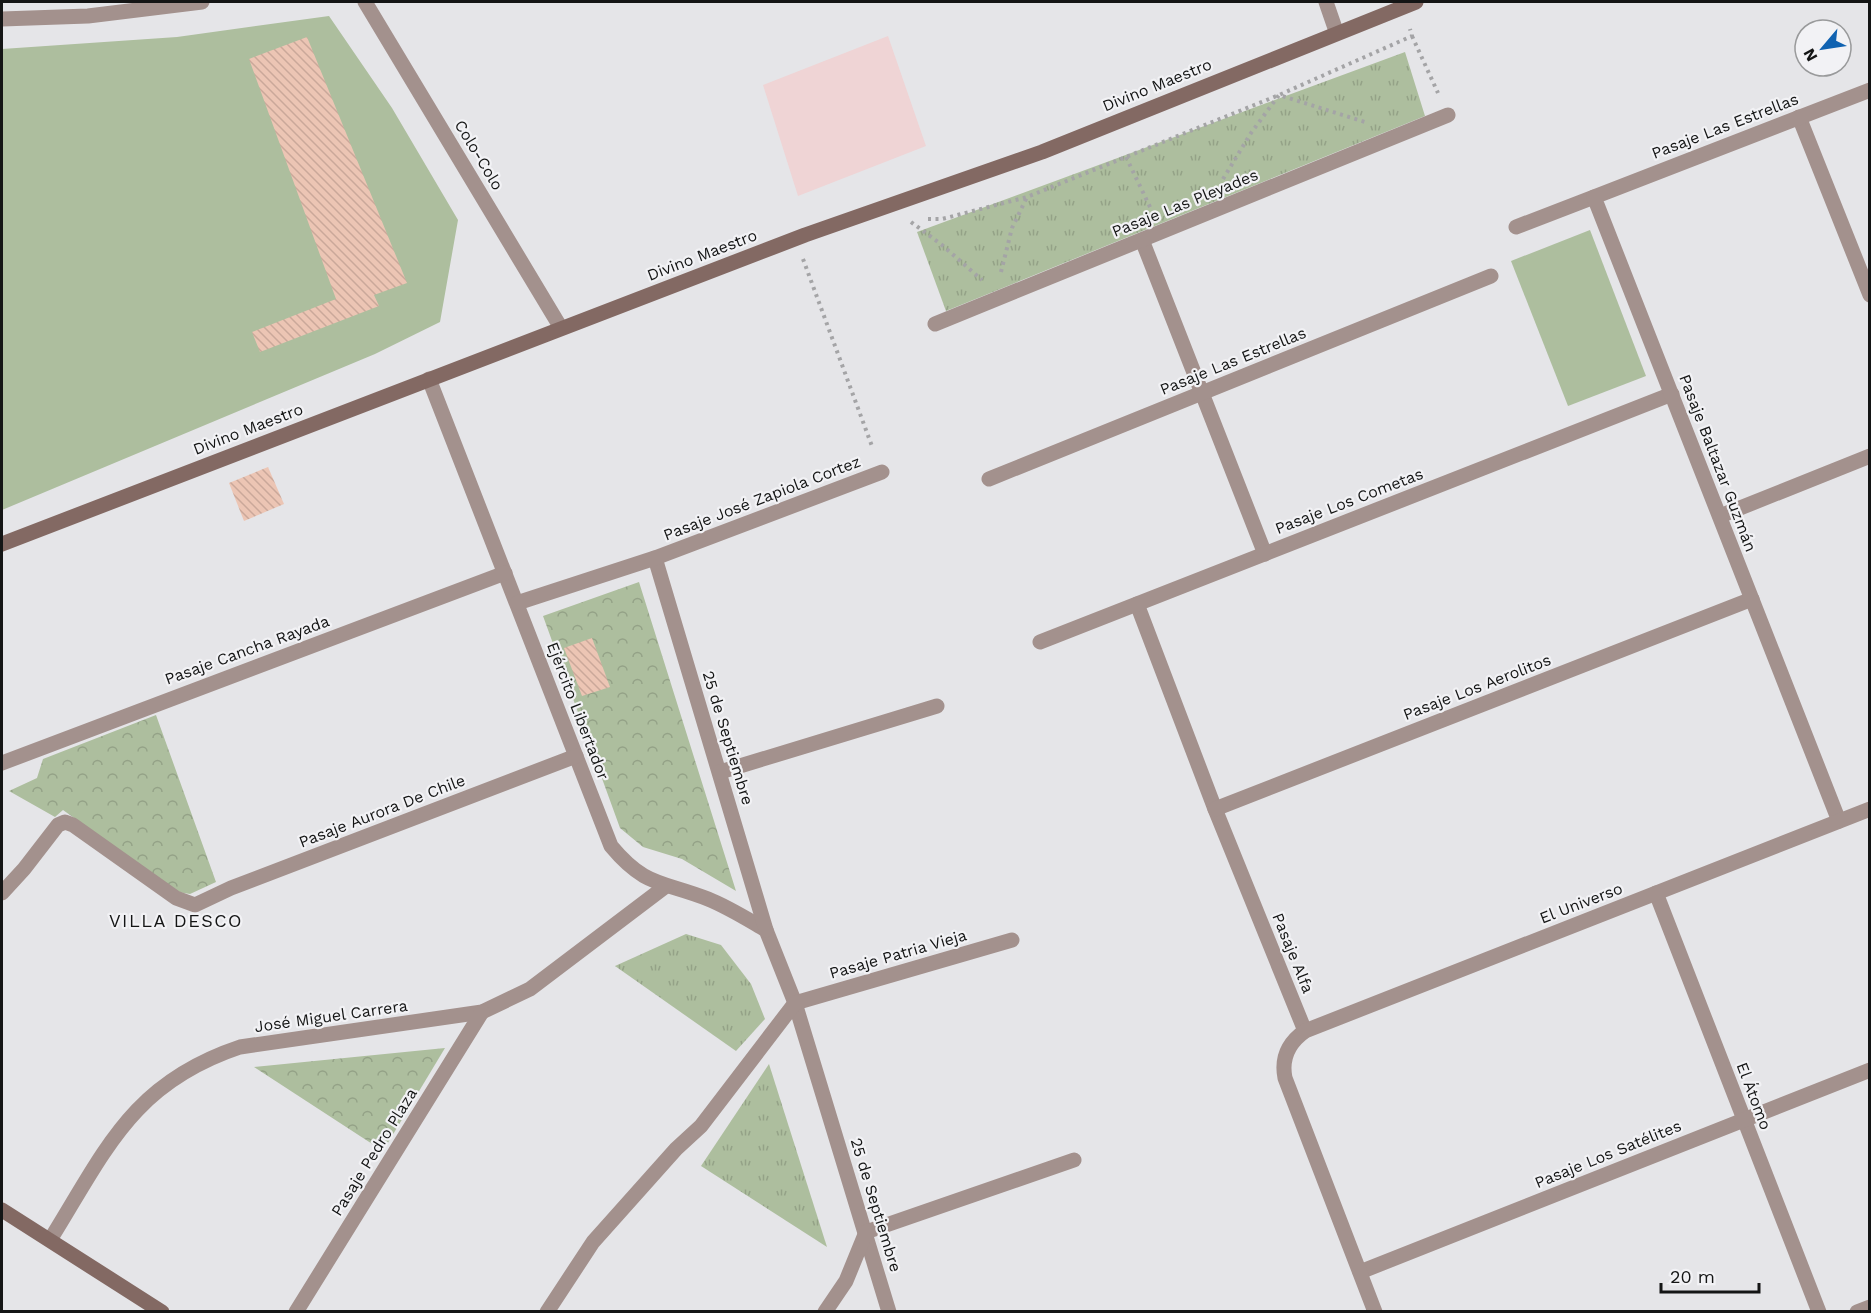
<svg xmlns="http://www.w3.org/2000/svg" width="1871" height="1313" font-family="'Work Sans',sans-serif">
	<defs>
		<pattern id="grass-tufts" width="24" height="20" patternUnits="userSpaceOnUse" patternTransform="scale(1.5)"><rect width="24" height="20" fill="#adbe9e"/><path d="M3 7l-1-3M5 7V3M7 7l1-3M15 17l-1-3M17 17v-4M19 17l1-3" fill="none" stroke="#94a287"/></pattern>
		<pattern id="park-crowns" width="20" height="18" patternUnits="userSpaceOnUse" patternTransform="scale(1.5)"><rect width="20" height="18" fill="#adbe9e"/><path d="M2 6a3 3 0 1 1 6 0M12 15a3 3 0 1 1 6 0" fill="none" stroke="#94a287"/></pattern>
		<pattern id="building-back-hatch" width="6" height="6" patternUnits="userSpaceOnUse" patternTransform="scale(1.5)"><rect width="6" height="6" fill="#ecc5b4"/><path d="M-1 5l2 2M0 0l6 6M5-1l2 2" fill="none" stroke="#caa89a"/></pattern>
	</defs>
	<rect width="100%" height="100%" fill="#e5e5e8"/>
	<!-- education -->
	<polygon fill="#efd4d5" points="888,36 926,146 798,196 763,85"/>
	<!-- grass -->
	<g fill="url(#grass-tufts)">
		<polygon points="1405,52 1425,116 946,311 917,232"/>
		<polygon points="686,934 721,945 751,984 765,1019 736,1051 615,966"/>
		<polygon points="769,1064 827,1247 701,1166"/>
	</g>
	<!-- park -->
	<g fill="url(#park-crowns)">
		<polygon points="639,582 736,891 682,859 643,847 620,828 543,616"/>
		<polygon points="156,715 216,882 190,894 178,892 63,810 55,817 9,791 37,778 43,759"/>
		<polygon points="445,1048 383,1151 254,1067"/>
	</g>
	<!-- pitch -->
	<g fill="#adbe9e">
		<polygon points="329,16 392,108 458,220 440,322 375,354 2,510 2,49 177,37"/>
		<polygon points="1590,230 1646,376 1568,406 1511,261"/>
	</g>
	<!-- building -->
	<g fill="url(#building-back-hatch)">
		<polygon points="307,37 407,283 374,295 379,306 260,352 252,332 336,299 249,59"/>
		<polygon points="268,467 284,504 244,521 229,483"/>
		<polygon points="592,638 610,687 582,696 564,648"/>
	</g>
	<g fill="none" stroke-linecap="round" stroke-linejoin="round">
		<!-- path -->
		<g stroke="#a4a4a6" stroke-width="4" stroke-dasharray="3 4.5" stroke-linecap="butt">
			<polyline points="1412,36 1438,93"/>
			<polyline points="1126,157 1151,209"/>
			<polyline points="1223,179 1251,133 1279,95 1365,122"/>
			<polyline points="928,219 942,219 1027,197 1279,95 1412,36 1410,29"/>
			<polyline points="911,222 942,245 982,280"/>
			<polyline points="803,259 873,449"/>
			<polyline points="1001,272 1012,228 1027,197"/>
		</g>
		<!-- lane -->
		<polyline stroke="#a3918d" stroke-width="15" points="1516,227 1594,197"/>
		<!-- street -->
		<g stroke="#a3918d" stroke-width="15">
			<polyline points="365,2 561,328"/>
			<polyline points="1326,2 1336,31"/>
			<polyline points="2,19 88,16 202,2"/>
			<polyline points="1799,117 1870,295"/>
			<polyline points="1142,240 1265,554"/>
			<polyline points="935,324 1448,115"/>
			<path d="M 429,379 L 611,846 C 645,887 662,881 708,899 C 728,907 747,919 766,930 L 795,1003 L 889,1312"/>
			<polyline points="989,479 1491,276"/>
			<polyline points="1720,516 1870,456"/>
			<polyline points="655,558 766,930"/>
			<polyline points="517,603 655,558 882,472"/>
			<polyline points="1137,604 1215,809 1305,1031"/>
			<polyline points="1040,642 1672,394"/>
			<polyline points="2,763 505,573"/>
			<polyline points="720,772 937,706"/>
			<polyline points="1215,809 1752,599"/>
			<polyline points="1839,821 1594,197 1870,90"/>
			<polyline points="2,893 24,869 58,825 65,822 73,825 176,898 195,905 231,888 576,756"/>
			<polyline points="1656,893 1819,1312"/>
			<path d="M 50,1240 C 106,1150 132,1083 240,1047 L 482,1012 L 530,989 L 666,886"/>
			<polyline points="1360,1272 1870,1070"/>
			<polyline points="296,1312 482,1012"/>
			<polyline points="547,1312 593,1242 676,1149 701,1126 795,1003 1012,940"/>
			<polyline points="825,1312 846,1281 866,1232 1074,1160"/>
			<path d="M 1375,1312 L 1285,1078 C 1281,1058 1288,1043 1305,1031 L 1870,809"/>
			<polyline points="1857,1312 1870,1307"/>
		</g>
		<!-- secondary -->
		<g stroke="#836963" stroke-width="15">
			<polyline points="2,544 805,235 1042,152 1416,2"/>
			<polyline points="2,1210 162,1312"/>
		</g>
	</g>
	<g text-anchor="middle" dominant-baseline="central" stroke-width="4.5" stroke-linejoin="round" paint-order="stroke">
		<!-- street labels -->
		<g font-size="16" fill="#141515" stroke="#f2f2f5">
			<text transform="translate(1157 85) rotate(-22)">Divino Maestro</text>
			<text transform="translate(1725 126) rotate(-21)">Pasaje Las Estrellas</text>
			<text transform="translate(479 155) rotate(59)">Colo-Colo</text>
			<text transform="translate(1185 203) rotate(-22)">Pasaje Las Pleyades</text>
			<text transform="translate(702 255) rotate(-21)">Divino Maestro</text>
			<text transform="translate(1233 361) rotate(-22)">Pasaje Las Estrellas</text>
			<text transform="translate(248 429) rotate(-21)">Divino Maestro</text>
			<text transform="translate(1718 463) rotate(69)">Pasaje Baltazar Guzmán</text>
			<text transform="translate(762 498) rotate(-21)">Pasaje José Zapiola Cortez</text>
			<text transform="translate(1349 501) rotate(-21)">Pasaje Los Cometas</text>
			<text transform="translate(247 650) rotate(-20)">Pasaje Cancha Rayada</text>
			<text transform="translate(1477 687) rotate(-21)">Pasaje Los Aerolitos</text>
			<text transform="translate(578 711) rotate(69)">Ejército Libertador</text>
			<text transform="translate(728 738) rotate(73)">25 de Septiembre</text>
			<text transform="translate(382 811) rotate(-21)">Pasaje Aurora De Chile</text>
			<text transform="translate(1581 903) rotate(-21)">El Universo</text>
			<text transform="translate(1293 953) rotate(68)">Pasaje Alfa</text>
			<text transform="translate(898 954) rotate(-16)">Pasaje Patria Vieja</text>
			<text transform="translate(331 1016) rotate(-8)">José Miguel Carrera</text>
			<text transform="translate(1754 1096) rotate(69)">El Átomo</text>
			<text transform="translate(374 1152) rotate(-58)">Pasaje Pedro Plaza</text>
			<text transform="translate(1608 1154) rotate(-22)">Pasaje Los Satélites</text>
			<text transform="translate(876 1205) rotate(73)">25 de Septiembre</text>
		</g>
		<!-- neighbourhood labels -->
		<g font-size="18" letter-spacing="1.5" fill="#141515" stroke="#f2f2f5">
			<text x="176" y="920">VILLA DESCO</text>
		</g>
	</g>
	<!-- border -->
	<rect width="1871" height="1313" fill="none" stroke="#141515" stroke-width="6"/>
	<!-- north arrow -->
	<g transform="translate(1823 48) rotate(241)"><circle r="28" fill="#f2f2f5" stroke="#999a9b" stroke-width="1.5"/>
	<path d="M0-4.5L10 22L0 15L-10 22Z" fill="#1062b1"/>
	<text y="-9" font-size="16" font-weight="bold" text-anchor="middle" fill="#141515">N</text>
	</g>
	<!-- scale -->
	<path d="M1661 1283v9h98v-9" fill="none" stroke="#141515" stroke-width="3"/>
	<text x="1670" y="1283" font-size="18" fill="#141515" stroke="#f2f2f5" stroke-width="4.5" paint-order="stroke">20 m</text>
</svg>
